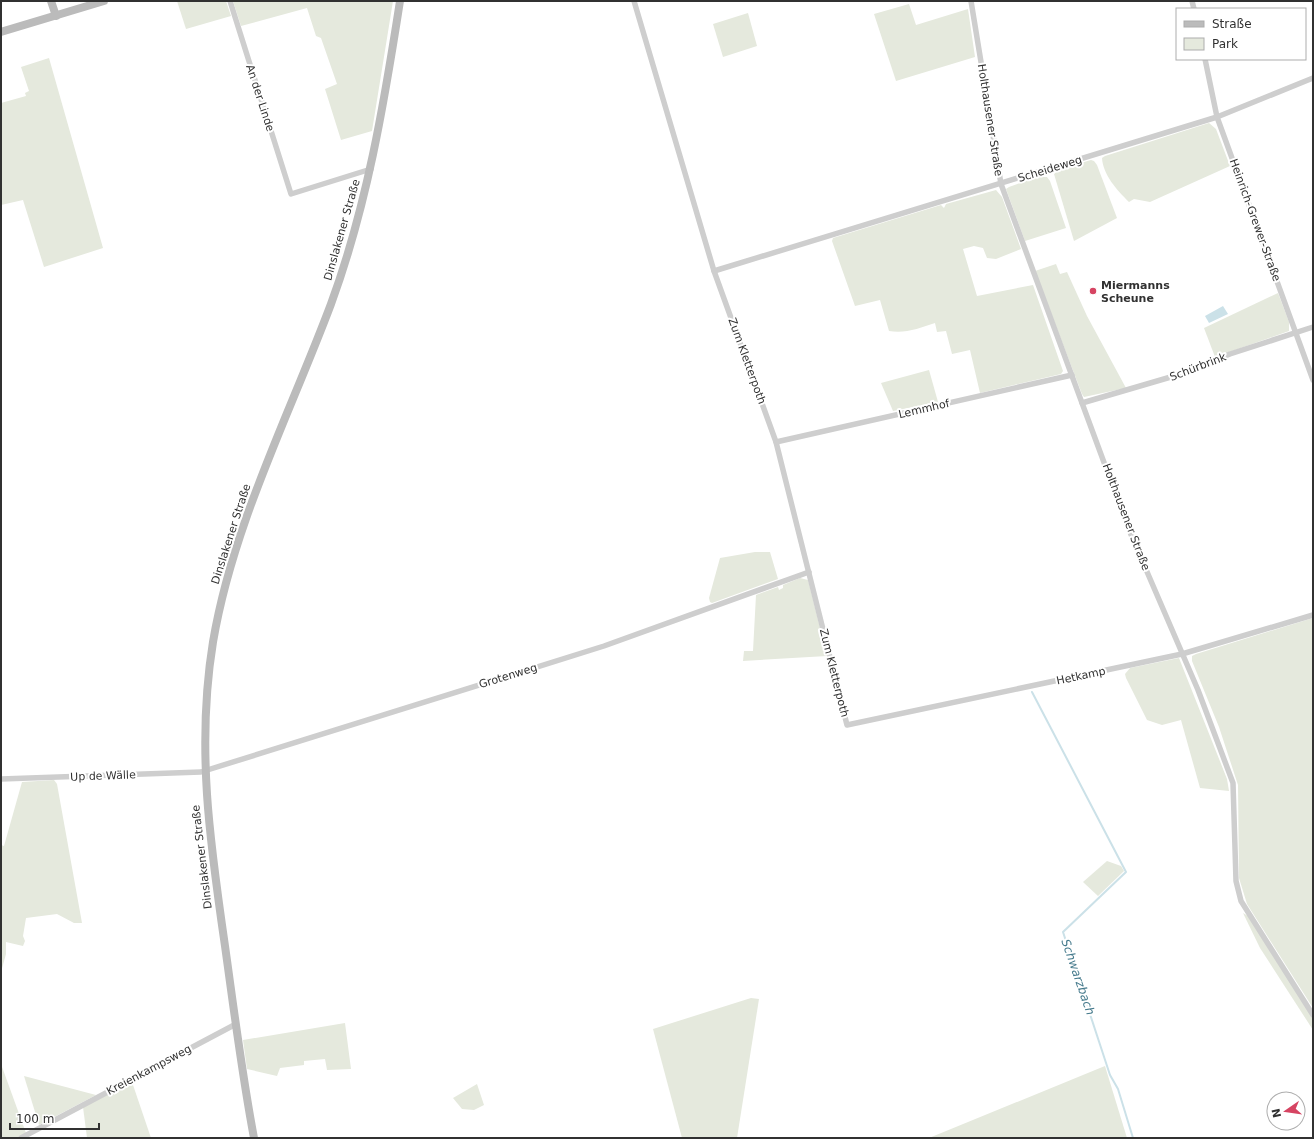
<svg xmlns="http://www.w3.org/2000/svg" width="1314" height="1139" font-family="'DejaVu Sans',sans-serif">
	<rect width="100%" height="100%" fill="#fff"/>
	<!-- green -->
	<g fill="#e5e9dd">
		<polygon points="177,1 226,1 231,16 186,29"/>
		<polygon points="233,1 393,1 372,131 341,140 325,89 337,84 321,38 316,36 307,8 241,26"/>
		<polygon points="909,4 916,25 968,9 975,57 896,81 874,14"/>
		<polygon points="748,13 757,46 723,57 713,24"/>
		<polygon points="49,58 103,248 44,267 23,200 1,205 1,103 26,96 25,93 29,91 21,67"/>
		<path d="M 1209,123 L 1216,129 L 1230,166 L 1150,202 L 1134,199 L 1129,202 C 1117,190 1103,175 1102,158 L 1105,156 Z"/>
		<polygon points="1091,160 1094,161 1097,165 1117,218 1074,241 1054,174 1060,169"/>
		<polygon points="1036,177 1047,177 1050,181 1066,228 1025,241 1006,189 1009,187"/>
		<path d="M 996,190 L 1002,197 L 1021,249 L 996,259 L 987,258 L 983,248 L 974,246 L 963,249 L 977,296 L 1033,285 L 1063,371 L 1061,374 L 980,393 L 970,350 L 952,354 L 946,331 L 937,332 L 935,323 C 920,328 905,334 889,331 L 880,300 L 855,306 L 832,241 L 833,238 L 941,205 L 944,208 L 946,204 Z"/>
		<polygon points="1056,264 1060,274 1067,272 1087,316 1126,388 1084,397 1082,394 1035,271"/>
		<polygon points="1278,293 1289,322 1289,331 1215,357 1204,328"/>
		<polygon points="929,370 938,402 893,411 881,383"/>
		<polygon points="755,552 770,552 778,579 712,603 710,602 709,598 720,558"/>
		<polygon points="800,578 808,580 827,656 743,661 744,651 753,651 756,595 778,587 779,590 783,588 783,585"/>
		<polygon points="1313,618 1313,1008 1247,904 1239,878 1238,785 1219,727 1192,661 1192,656 1196,654"/>
		<polygon points="1179,658 1227,779 1229,791 1200,788 1181,720 1162,725 1147,720 1126,678 1125,674 1130,668"/>
		<polygon points="54,780 57,784 82,923 74,923 57,914 26,918 23,936 25,941 23,946 6,942 6,954 1,972 1,845 4,846 22,782"/>
		<polygon points="1107,861 1121,866 1124,871 1098,896 1083,882"/>
		<polygon points="1243,913 1248,916 1313,1017 1313,1030 1260,948"/>
		<polygon points="751,998 759,999 737,1138 682,1138 653,1029"/>
		<polygon points="345,1023 351,1069 327,1070 325,1059 304,1061 304,1065 280,1068 277,1076 247,1069 243,1040"/>
		<polygon points="1,1064 26,1133 16,1138 1,1138"/>
		<polygon points="1105,1066 1127,1138 929,1138 1100,1068"/>
		<polygon points="24,1076 96,1095 39,1125"/>
		<polygon points="132,1082 151,1138 87,1138 83,1107"/>
		<polygon points="477,1084 484,1105 474,1110 462,1109 453,1098"/>
	</g>
	<!-- water -->
	<polygon fill="#cbe1e8" points="1223,306 1228,314 1209,323 1205,316"/>
	<g fill="none" stroke-linecap="round" stroke-linejoin="round">
		<!-- stream -->
		<polyline stroke="#cbe1e8" stroke-width="2" points="1032,692 1126,872 1063,932 1110,1075 1118,1089 1133,1138"/>
		<!-- minor -->
		<g stroke="#cecece" stroke-width="5.5">
			<polyline points="230,1 291,194 371,169"/>
			<polyline points="634,1 714,271 776,442 847,725 1182,654 1313,615"/>
			<polyline points="971,1 1001,184 1129,530 1198,690 1233,783 1236,881 1241,901 1313,1015"/>
			<polyline points="1192,1 1194,9"/>
			<polyline points="1205,59 1217,117 1313,380"/>
			<polyline points="714,271 1217,117 1313,78"/>
			<polyline points="1082,403 1181,374 1230,354 1313,327"/>
			<polyline points="776,442 1072,375"/>
			<polyline points="1,779 201,772 604,646 809,572"/>
			<polyline points="21,1138 236,1024"/>
		</g>
		<!-- secondary -->
		<g stroke="#bbb" stroke-width="8">
			<polyline points="51,1 56,16"/>
			<polyline points="1,32 104,1"/>
			<path d="M 254,1138 C 242,1075 234,1010 225,946 C 210,843 196,746 213,642 C 233,524 289,416 331,304 C 367,206 384,104 400,1"/>
		</g>
	</g>
	<!-- markers -->
	<circle fill="#d64462" stroke="#fff" stroke-width="1.5" cx="1093" cy="291" r="4"/>
	<g text-anchor="middle" dominant-baseline="central" stroke-width="4" stroke-linejoin="round" paint-order="stroke">
		<!-- street labels -->
		<g font-size="11" fill="#313131" stroke="#fff">
			<text transform="translate(260 98) rotate(72)">An der Linde</text>
			<text transform="translate(990 120) rotate(81)">Holthausener Straße</text>
			<text transform="translate(1050 169) rotate(-17)">Scheideweg</text>
			<text transform="translate(1255 220) rotate(70)">Heinrich-Grewer-Straße</text>
			<text transform="translate(342 230) rotate(-74)">Dinslakener Straße</text>
			<text transform="translate(747 361) rotate(70)">Zum Kletterpoth</text>
			<text transform="translate(1198 367) rotate(-21)">Schürbrink</text>
			<text transform="translate(924 409) rotate(-13)">Lemmhof</text>
			<text transform="translate(1126 517) rotate(69)">Holthausener Straße</text>
			<text transform="translate(231 534) rotate(-72)">Dinslakener Straße</text>
			<text transform="translate(834 673) rotate(76)">Zum Kletterpoth</text>
			<text transform="translate(508 676) rotate(-17)">Grotenweg</text>
			<text transform="translate(1081 676) rotate(-12)">Hetkamp</text>
			<text transform="translate(103 776) rotate(-2)">Up de Wälle</text>
			<text transform="translate(202 857) rotate(-97)">Dinslakener Straße</text>
			<text transform="translate(149 1070) rotate(-28)">Kreienkampsweg</text>
		</g>
		<!-- poi labels -->
		<g font-size="11" font-weight="bold" fill="#313131" stroke="#fff" text-anchor="start">
			<text x="1101" y="285">Miermanns<tspan x="1101" dy="13">Scheune</tspan></text>
		</g>
		<!-- water labels -->
		<g font-size="12" font-style="italic" fill="#457a8c" stroke="#fff">
			<text transform="translate(1078 977) rotate(71)">Schwarzbach</text>
		</g>
	</g>
	<!-- border -->
	<rect width="1314" height="1139" fill="none" stroke="#313131" stroke-width="4"/>
	<!-- legend -->
	<rect x="1176" y="8" width="130" height="52" fill="#ffffff" stroke="#adadad"/>
	<rect x="1184" y="21" width="20" height="6" fill="#bbbbbb" stroke="#adadad"/>
	<text x="1212" y="28" font-size="12" fill="#313131">Straße</text>
	<rect x="1184" y="38" width="20" height="12" fill="#e5e9dd" stroke="#adadad"/>
	<text x="1212" y="48" font-size="12" fill="#313131">Park</text>
	<!-- north arrow -->
	<g transform="translate(1286 1111) rotate(257)"><circle r="19" fill="#ffffff" stroke="#adadad"/>
	<path d="M0-3L7 15L0 10L-7 15Z" fill="#d64462"/>
	<text y="-6" font-size="11" font-weight="bold" text-anchor="middle" fill="#313131">N</text>
	</g>
	<!-- scale -->
	<path d="M10 1123v6h89v-6" fill="none" stroke="#313131" stroke-width="2"/>
	<text x="16" y="1123" font-size="12" fill="#313131" stroke="#ffffff" stroke-width="3" paint-order="stroke">100 m</text>
</svg>
